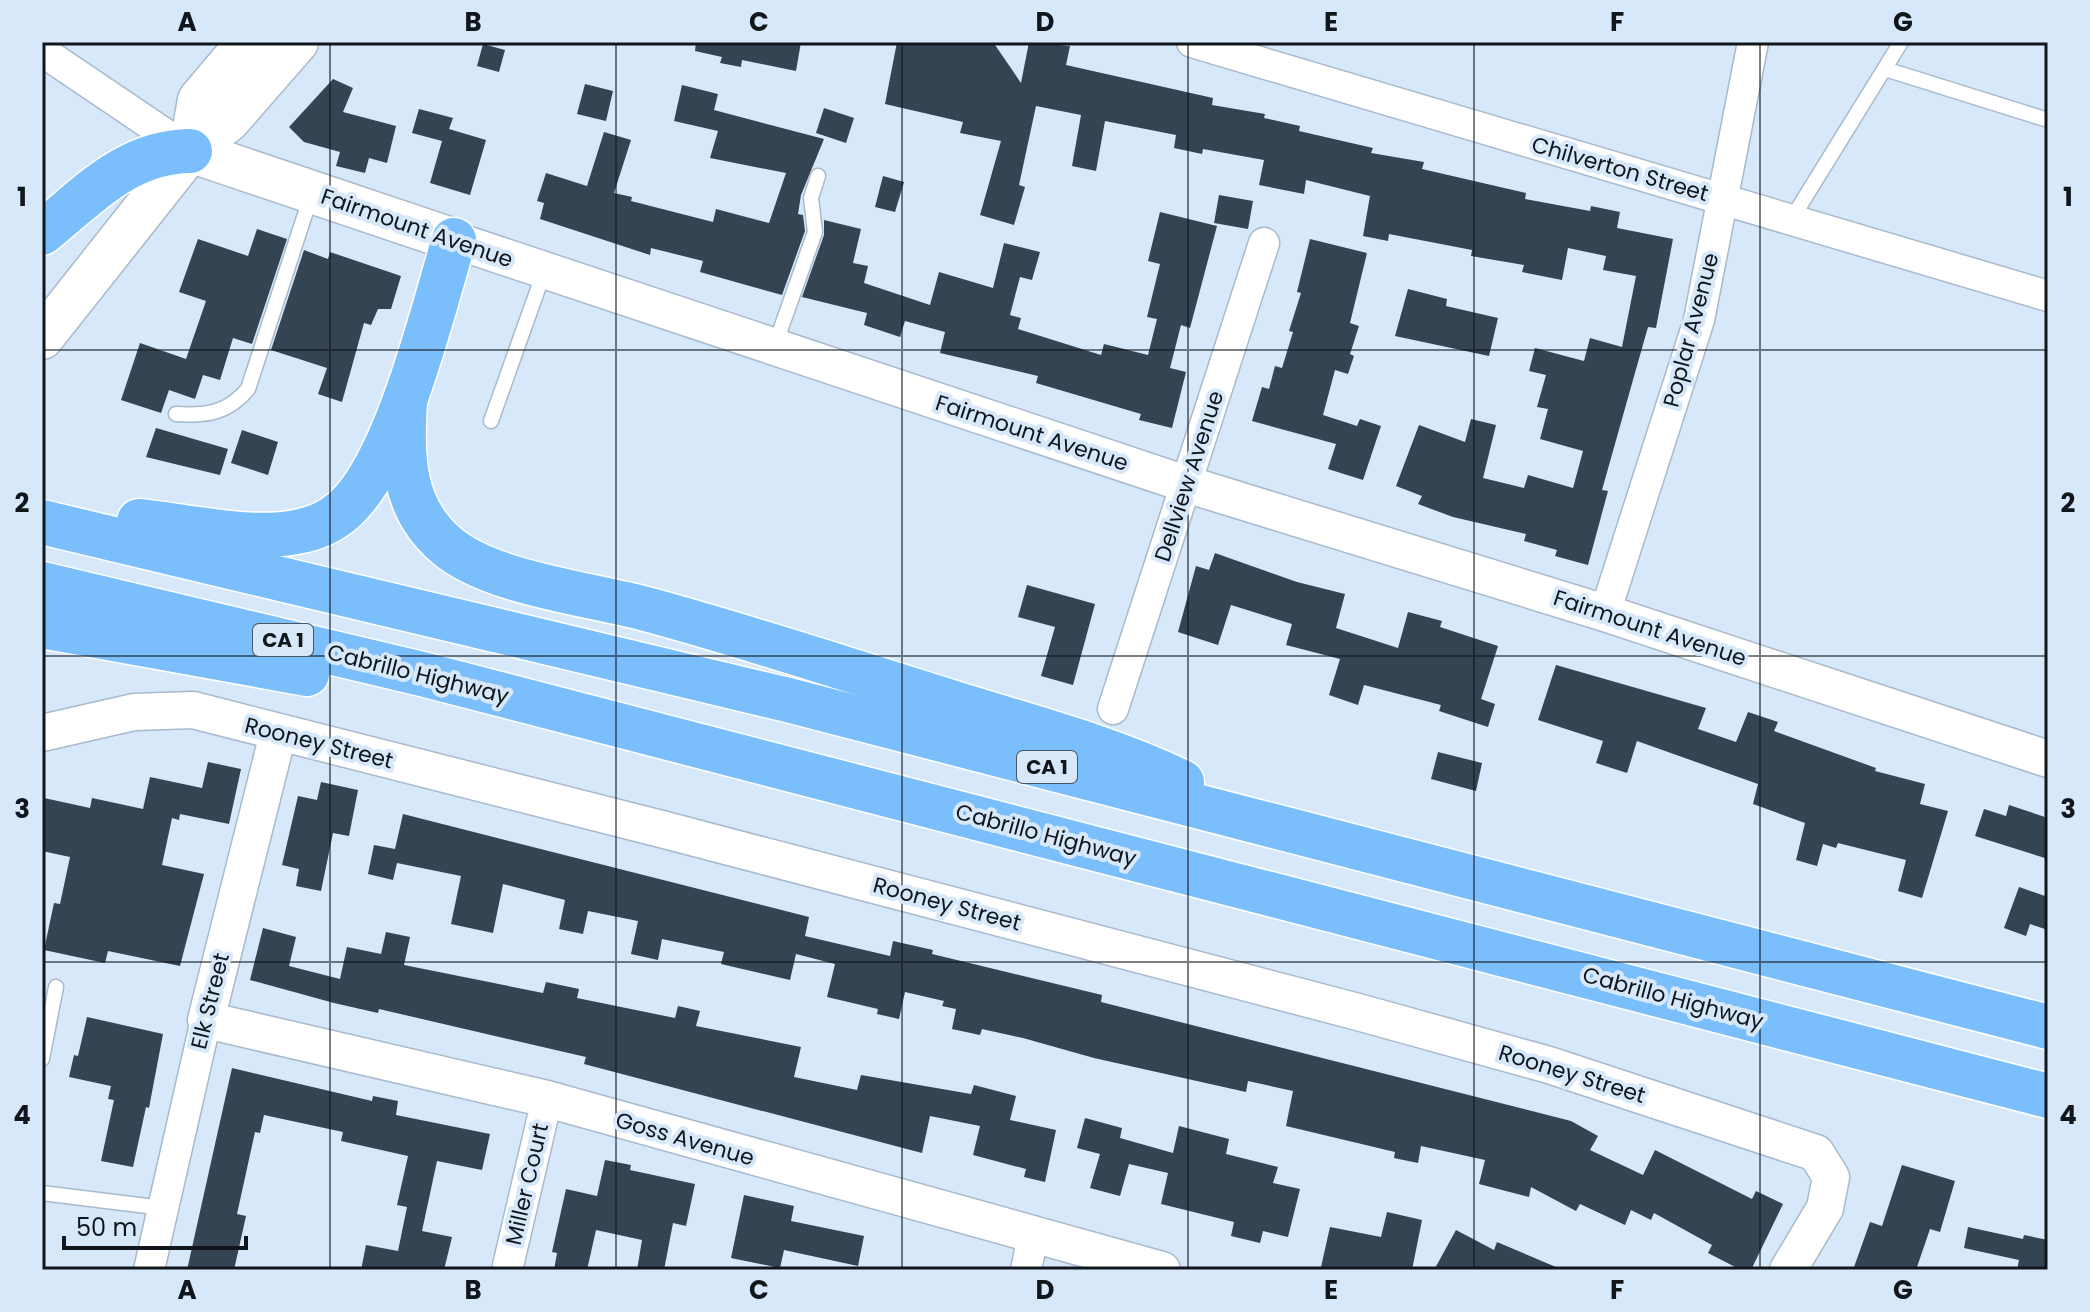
<svg xmlns="http://www.w3.org/2000/svg" width="2090" height="1312" font-family="Poppins,sans-serif">
	<rect width="100%" height="100%" fill="#d6e8fa"/>
	<!-- building -->
	<g fill="#354452">
		<polygon points="696,42 801,42 796,71 742,60 741,67 720,63 722,57 695,51"/>
		<polygon points="897,42 993,42 1021,83 1029,42 1070,46 1066,65 1213,98 1212,105 1265,114 1264,118 1300,126 1299,131 1373,148 1371,153 1424,162 1422,169 1526,193 1525,199 1590,211 1591,206 1620,212 1617,228 1673,239 1656,328 1648,327 1631,387 1602,490 1608,491 1588,565 1555,556 1557,550 1524,541 1526,534 1453,517 1418,504 1422,496 1396,486 1419,425 1465,442 1471,419 1496,425 1483,478 1524,488 1528,475 1573,488 1583,451 1540,439 1548,409 1537,407 1546,375 1529,371 1535,348 1584,361 1590,338 1622,347 1636,276 1603,270 1606,256 1568,248 1562,280 1522,272 1524,265 1471,256 1472,250 1389,234 1388,241 1363,236 1370,196 1306,180 1304,194 1259,185 1264,160 1203,149 1202,154 1174,148 1176,135 1105,121 1096,171 1072,166 1081,115 1036,106 1019,185 1025,187 1014,225 980,215 1001,141 960,133 963,122 885,104"/>
		<polygon points="483,44 505,50 499,72 477,66"/>
		<polygon points="333,79 353,88 343,112 396,126 387,163 369,158 365,173 336,166 340,152 304,142 289,127"/>
		<polygon points="585,84 613,91 606,121 577,114"/>
		<polygon points="682,85 718,94 714,110 824,139 801,195 798,214 803,215 805,231 782,295 700,272 703,261 651,248 650,255 540,219 544,203 537,201 546,173 587,186 604,132 631,140 614,193 632,197 631,201 713,222 716,209 769,223 786,173 710,158 718,131 674,121"/>
		<polygon points="824,108 854,118 846,143 816,133"/>
		<polygon points="419,109 453,118 449,129 486,140 470,195 430,183 442,141 412,133"/>
		<polygon points="883,176 904,182 895,212 875,207"/>
		<polygon points="1219,195 1253,201 1248,229 1214,223"/>
		<polygon points="1160,212 1217,226 1190,328 1181,325 1170,368 1186,372 1172,428 1139,420 1141,414 1036,383 1038,376 940,353 945,332 905,321 900,337 864,325 867,313 802,297 824,235 824,220 861,229 853,263 868,266 864,283 930,305 939,272 993,288 1004,243 1040,252 1032,280 1020,277 1010,315 1021,318 1018,329 1101,355 1104,344 1148,355 1157,319 1147,317 1160,264 1148,261"/>
		<polygon points="257,229 287,239 252,344 233,338 220,380 203,375 195,399 169,390 161,413 121,400 140,343 186,359 206,301 179,292 198,239 248,256"/>
		<polygon points="1310,239 1367,253 1350,323 1359,326 1350,354 1354,356 1348,374 1335,370 1323,415 1357,426 1360,419 1381,426 1363,480 1328,469 1336,444 1252,421 1262,387 1269,389 1275,366 1282,368 1293,332 1289,331 1301,293 1297,292"/>
		<polygon points="304,250 328,259 330,252 401,276 391,309 378,309 371,325 364,323 342,402 318,394 327,368 271,350"/>
		<polygon points="1408,289 1447,299 1446,306 1498,318 1489,356 1395,336"/>
		<polygon points="156,428 228,449 220,475 146,457"/>
		<polygon points="242,430 278,442 268,475 231,463"/>
		<polygon points="1215,553 1297,582 1345,594 1336,628 1398,648 1408,612 1442,621 1440,627 1498,646 1481,699 1495,704 1488,727 1439,711 1441,705 1364,685 1358,705 1329,695 1340,659 1286,645 1292,624 1231,605 1218,645 1178,632 1196,566 1209,570"/>
		<polygon points="1027,585 1095,604 1073,685 1041,676 1055,627 1018,617"/>
		<polygon points="1556,665 1706,708 1698,729 1736,742 1748,712 1778,722 1774,731 1876,768 1875,771 1925,784 1920,804 1948,811 1922,898 1898,891 1906,860 1838,843 1836,848 1823,844 1817,866 1796,860 1805,823 1753,804 1758,784 1637,741 1627,773 1596,763 1603,741 1538,720"/>
		<polygon points="1438,752 1482,763 1476,791 1431,779"/>
		<polygon points="208,762 241,769 229,824 180,814 179,820 172,818 162,865 204,874 180,966 108,951 105,963 44,950 54,903 60,904 70,857 42,851 44,798 90,808 92,798 143,809 150,777 202,788"/>
		<polygon points="321,782 358,790 349,836 333,833 321,891 296,886 299,869 282,865 298,796 317,800"/>
		<polygon points="2009,805 2048,818 2048,859 1975,836 1984,809 2006,816"/>
		<polygon points="403,814 809,917 805,936 890,956 893,941 933,950 932,954 1102,995 1101,1002 1571,1121 1598,1136 1590,1150 1643,1175 1655,1150 1752,1199 1756,1191 1783,1204 1751,1270 1741,1270 1708,1253 1712,1245 1654,1213 1651,1220 1631,1210 1625,1225 1580,1204 1576,1211 1531,1187 1529,1197 1479,1184 1485,1160 1421,1146 1418,1163 1394,1158 1395,1152 1286,1126 1293,1091 1248,1081 1246,1092 1094,1058 1023,1038 982,1029 980,1035 952,1029 956,1009 942,1006 944,1001 905,992 899,1019 877,1014 878,1009 827,997 835,964 796,954 790,980 721,964 724,952 662,939 658,960 631,954 638,921 588,911 583,934 559,929 565,900 503,884 493,933 451,924 461,876 397,863 393,880 368,874 374,845 395,849"/>
		<polygon points="2019,887 2048,897 2048,930 2030,924 2026,936 2004,928"/>
		<polygon points="263,928 296,937 289,966 340,979 347,947 381,954 386,932 410,937 404,965 543,993 546,982 579,989 577,998 675,1018 678,1006 700,1011 696,1026 801,1047 794,1077 857,1090 861,1075 971,1094 974,1085 1016,1096 1010,1120 1056,1130 1045,1182 1024,1177 1026,1169 973,1155 980,1126 930,1116 922,1153 584,1064 586,1057 379,1009 378,1013 334,1003 250,980"/>
		<polygon points="87,1017 163,1034 149,1108 146,1107 133,1167 101,1161 114,1100 108,1099 111,1086 69,1077 74,1055 78,1056"/>
		<polygon points="232,1068 372,1101 373,1096 398,1101 396,1115 490,1134 482,1170 437,1161 422,1231 452,1237 444,1270 361,1270 366,1245 398,1251 407,1207 397,1205 408,1156 341,1141 343,1132 264,1115 260,1133 255,1132 237,1214 246,1216 234,1270 187,1270"/>
		<polygon points="1085,1118 1122,1128 1120,1138 1173,1153 1179,1126 1229,1139 1226,1154 1278,1167 1273,1183 1300,1189 1288,1237 1263,1231 1260,1243 1231,1236 1234,1222 1161,1204 1168,1173 1129,1164 1120,1196 1090,1188 1100,1154 1077,1148"/>
		<polygon points="605,1160 631,1165 630,1170 695,1184 686,1226 673,1223 664,1270 637,1270 642,1240 596,1230 587,1270 554,1270 557,1253 552,1252 566,1189 597,1196"/>
		<polygon points="1902,1165 1955,1181 1940,1232 1930,1229 1916,1270 1853,1270 1870,1222 1882,1226"/>
		<polygon points="744,1195 794,1206 791,1221 864,1236 858,1266 784,1250 780,1268 731,1258"/>
		<polygon points="1387,1212 1422,1220 1412,1270 1321,1267 1330,1227 1381,1237"/>
		<polygon points="1968,1227 2023,1239 2024,1235 2048,1240 2048,1270 2017,1270 2019,1260 1964,1248"/>
		<polygon points="1456,1230 1494,1250 1497,1242 1563,1270 1434,1270"/>
	</g>
	<g fill="none" stroke-linecap="round" stroke-linejoin="round">
		<defs>
			<g id="service">
				<polyline points="1885,69 2048,120"/>
				<polyline points="1791,220 1901,42"/>
				<polyline points="774,348 815,232 811,198 818,176"/>
				<path d="M 176,414 C 207,416 228,413 248,389 L 311,196"/>
				<polyline points="491,421 544,272"/>
				<polyline points="42,1059 56,987"/>
				<polyline points="42,1193 163,1208"/>
			</g>
			<g id="minor">
				<polyline points="1192,42 2048,296"/>
				<polyline points="42,51 190,151"/>
				<polyline points="1605,613 1699,320 1753,42"/>
				<polyline points="1113,709 1264,243"/>
				<polyline points="149,1270 206,1020"/>
				<polyline points="507,1270 547,1099"/>
				<polyline points="1026,1270 1033,1236"/>
			</g>
			<g id="tertiary">
				<polyline points="454,240 1186,484 1605,613 2048,759"/>
				<polyline points="42,733 134,712 193,710 665,830 1358,1012 1549,1065 1816,1153 1831,1177 1825,1208 1788,1270"/>
				<polyline points="278,734 206,1020 547,1099 1162,1270"/>
			</g>
			<g id="secondary">
				<polyline points="190,151 454,240"/>
				<polyline points="190,151 199,100 248,42"/>
				<polyline points="42,338 190,151 229,120 297,42"/>
			</g>
			<g id="motorway">
				<path d="M 42,233 C 89,195 126,152 190,151"/>
				<path d="M 405,401 C 402,455 401,507 446,545 C 489,583 590,594 646,609 C 750,637 851,671 954,703 C 1031,727 1109,747 1182,782"/>
				<path d="M 139,521 C 186,526 250,541 296,532 C 314,529 332,521 345,509 C 397,462 433,309 454,240"/>
				<polyline points="42,522 788,700 2048,1027"/>
				<polyline points="42,584 422,674 2048,1096"/>
				<polyline points="42,626 307,674"/>
			</g>
		</defs>
		<!-- service casing -->
		<use href="#service" stroke="#a8bacb" stroke-width="17"/>
		<!-- minor casing -->
		<use href="#minor" stroke="#a8bacb" stroke-width="33"/>
		<!-- tertiary casing -->
		<use href="#tertiary" stroke="#a8bacb" stroke-width="39"/>
		<!-- secondary casing -->
		<use href="#secondary" stroke="#a8bacb" stroke-width="45"/>
		<!-- motorway casing -->
		<use href="#motorway" stroke="#fff" stroke-width="47"/>
		<!-- service -->
		<use href="#service" stroke="#fff" stroke-width="14"/>
		<!-- minor -->
		<use href="#minor" stroke="#fff" stroke-width="30"/>
		<!-- tertiary -->
		<use href="#tertiary" stroke="#fff" stroke-width="36"/>
		<!-- secondary -->
		<use href="#secondary" stroke="#fff" stroke-width="42"/>
		<!-- motorway -->
		<use href="#motorway" stroke="#7abefb" stroke-width="44"/>
	</g>
	<!-- grid -->
	<path fill="none" stroke="#10161c" stroke-width="2" stroke-opacity="0.55" d="M 330,42 L 330,1270M 616,42 L 616,1270M 902,42 L 902,1270M 1188,42 L 1188,1270M 1474,42 L 1474,1270M 1760,42 L 1760,1270M 42,350 L 2048,350M 42,656 L 2048,656M 42,962 L 2048,962"/>
	<g text-anchor="middle" dominant-baseline="central" stroke-width="8" stroke-linejoin="round" paint-order="stroke">
		<!-- shield labels -->
		<g fill="#d6e8fa" stroke="#4b555f" stroke-width="2">
			<rect x="253" y="624" width="60" height="32" rx="6"/>
			<rect x="1017" y="751" width="60" height="32" rx="6"/>
		</g>
		<g font-size="20" font-weight="bold" fill="#10161c">
			<text x="283" y="640">CA 1</text>
			<text x="1047" y="767">CA 1</text>
		</g>
		<!-- street labels -->
		<g font-size="22" fill="#10161c" stroke="#d6e8fa">
			<text transform="translate(1620 169) rotate(16)">Chilverton Street</text>
			<text transform="translate(417 228) rotate(19)">Fairmount Avenue</text>
			<text transform="translate(1691 330) rotate(-75)">Poplar Avenue</text>
			<text transform="translate(1032 433) rotate(18)">Fairmount Avenue</text>
			<text transform="translate(1189 476) rotate(-72)">Dellview Avenue</text>
			<text transform="translate(1650 628) rotate(18)">Fairmount Avenue</text>
			<text transform="translate(418 674) rotate(14)">Cabrillo Highway</text>
			<text transform="translate(319 743) rotate(14)">Rooney Street</text>
			<text transform="translate(1046 835) rotate(15)">Cabrillo Highway</text>
			<text transform="translate(947 904) rotate(15)">Rooney Street</text>
			<text transform="translate(1673 998) rotate(15)">Cabrillo Highway</text>
			<text transform="translate(210 1001) rotate(-76)">Elk Street</text>
			<text transform="translate(1572 1074) rotate(17)">Rooney Street</text>
			<text transform="translate(685 1139) rotate(16)">Goss Avenue</text>
			<text transform="translate(527 1184) rotate(-77)">Miller Court</text>
		</g>
	</g>
	<!-- border -->
	<rect width="2090" height="1312" fill="none" stroke="#d6e8fa" stroke-width="88"/>
	<!-- scale -->
	<path d="M64 1236v12h182v-12" fill="none" stroke="#10161c" stroke-width="4"/>
	<text x="76" y="1236" font-size="24" fill="#10161c" stroke="#d6e8fa" stroke-width="6" paint-order="stroke">50 m</text>
	<rect x="44" y="44" width="2002" height="1224" fill="none" stroke="#10161c" stroke-width="3"/>
	<g font-size="26" text-anchor="middle" font-weight="bold" fill="#10161c">
		<text x="187" y="31">A</text>
		<text x="473" y="31">B</text>
		<text x="759" y="31">C</text>
		<text x="1045" y="31">D</text>
		<text x="1331" y="31">E</text>
		<text x="1617" y="31">F</text>
		<text x="1903" y="31">G</text>
		<text x="22" y="206">1</text>
		<text x="2068" y="206">1</text>
		<text x="22" y="512">2</text>
		<text x="2068" y="512">2</text>
		<text x="22" y="818">3</text>
		<text x="2068" y="818">3</text>
		<text x="22" y="1124">4</text>
		<text x="2068" y="1124">4</text>
		<text x="187" y="1299">A</text>
		<text x="473" y="1299">B</text>
		<text x="759" y="1299">C</text>
		<text x="1045" y="1299">D</text>
		<text x="1331" y="1299">E</text>
		<text x="1617" y="1299">F</text>
		<text x="1903" y="1299">G</text>
	</g>
</svg>
